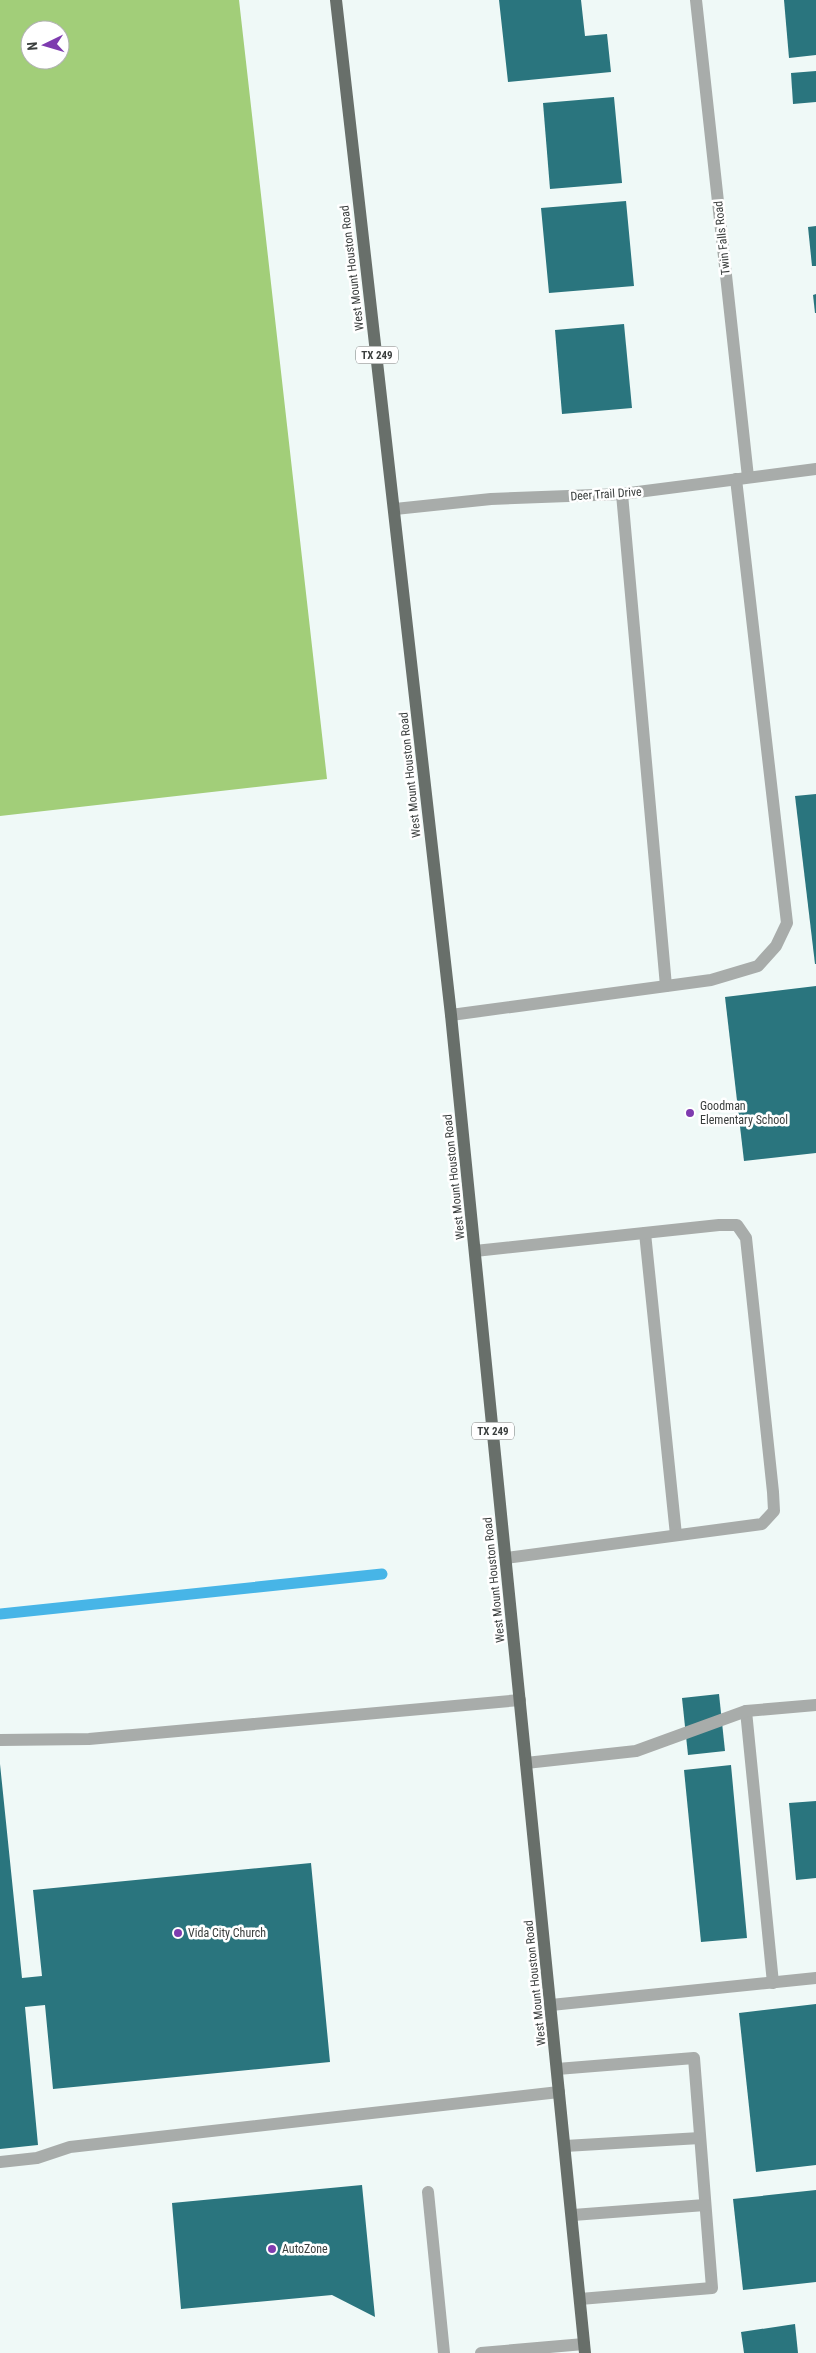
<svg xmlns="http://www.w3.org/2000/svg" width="816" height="2353" font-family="'Roboto Condensed',sans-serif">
	<rect width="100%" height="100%" fill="#eff9f7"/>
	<!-- forest -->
	<path fill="#a2ce79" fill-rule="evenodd" d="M 0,0 L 239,0 L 327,779 L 0,816 ZM 30,30 L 60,30 L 60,60 L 30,60 Z"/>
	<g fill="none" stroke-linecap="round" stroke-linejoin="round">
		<!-- stream -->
		<polyline stroke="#47b5e7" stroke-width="11" points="0,1614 382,1574"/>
	</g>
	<!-- building -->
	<g fill="#2a757e">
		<polygon points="499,0 581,0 585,36 607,34 611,72 508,82"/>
		<polygon points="784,0 816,0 816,55 789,58"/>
		<polygon points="816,71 816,102 793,104 791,73"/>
		<polygon points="614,97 622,183 550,189 543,103"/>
		<polygon points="626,201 634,286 549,293 541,208"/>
		<polygon points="816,226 816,266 812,266 808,227"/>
		<polygon points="816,294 816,313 815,313 813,295"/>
		<polygon points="624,324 632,408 562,414 555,330"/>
		<polygon points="816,794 816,964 815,964 795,796"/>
		<polygon points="816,986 816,1153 744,1161 725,997"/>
		<polygon points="719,1694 725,1751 688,1755 682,1698"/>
		<polygon points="0,1764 22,1978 42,1976 33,1890 311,1863 330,2062 53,2089 45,2005 25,2007 38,2145 0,2149"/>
		<polygon points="731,1765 747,1938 701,1942 684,1770"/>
		<polygon points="816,1801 816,1878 796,1880 789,1803"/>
		<polygon points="816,2004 816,2165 756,2172 739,2013"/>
		<polygon points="362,2185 375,2317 332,2295 181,2309 172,2203"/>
		<polygon points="816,2190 816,2282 743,2290 733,2199"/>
		<polygon points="795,2324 798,2353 744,2353 741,2332"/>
	</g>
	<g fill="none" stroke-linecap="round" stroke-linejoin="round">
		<!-- lane -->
		<g stroke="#a8acaa" stroke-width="12">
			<polyline points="622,494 666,986"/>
			<polyline points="451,1015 711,980 758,966 776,946 787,923 736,479"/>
			<polyline points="645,1233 676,1535"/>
			<polyline points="475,1251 719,1225 737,1225 746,1238 773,1492 774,1511 762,1524 506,1558"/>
			<polyline points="746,1711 773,1983"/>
			<polyline points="0,1740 89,1739 520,1700"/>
			<polyline points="526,1763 636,1751 746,1711 816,1705"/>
			<polyline points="551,2005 816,1978"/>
			<polyline points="557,2069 694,2058 712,2288 580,2299"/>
			<polyline points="565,2146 700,2138"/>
			<polyline points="0,2162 37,2158 70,2147 559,2092"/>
			<polyline points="428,2192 444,2353"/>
			<polyline points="573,2215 705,2205"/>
			<polyline points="481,2353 584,2344"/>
		</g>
		<!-- street -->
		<g stroke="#a8acaa" stroke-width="12">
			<polyline points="696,0 748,477"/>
			<polyline points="395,509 491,499 622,494 816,469"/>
		</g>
		<!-- primary -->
		<polyline stroke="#686f6a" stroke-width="12" points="336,0 451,1015 585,2353"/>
	</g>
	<!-- markers -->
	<g fill="#7e3baf" stroke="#fff" stroke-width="2">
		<circle cx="690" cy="1113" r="5"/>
		<circle cx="178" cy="1933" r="5"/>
		<circle cx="272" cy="2249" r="5"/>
	</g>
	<g text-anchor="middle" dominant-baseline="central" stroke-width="5" stroke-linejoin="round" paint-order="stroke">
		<!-- shield labels -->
		<g fill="#fff" stroke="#757877" stroke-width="1">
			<rect x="356" y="346.5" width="42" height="17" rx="4"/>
			<rect x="472" y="1422.5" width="42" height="17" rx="4"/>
		</g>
		<g font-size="11" font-weight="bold" fill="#3a3e3d">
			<text x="377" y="355">TX 249</text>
			<text x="493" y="1431">TX 249</text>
		</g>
		<!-- street labels -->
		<g font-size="12" fill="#3a3e3d" stroke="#fff">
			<text transform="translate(722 238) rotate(-96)">Twin Falls Road</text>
			<text transform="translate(352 268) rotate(-97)">West Mount Houston Road</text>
			<text transform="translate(606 494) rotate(-4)">Deer Trail Drive</text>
			<text transform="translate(410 775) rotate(-96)">West Mount Houston Road</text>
			<text transform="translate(454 1177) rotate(-96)">West Mount Houston Road</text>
			<text transform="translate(494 1580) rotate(-96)">West Mount Houston Road</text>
			<text transform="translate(535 1983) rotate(-96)">West Mount Houston Road</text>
		</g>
		<!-- poi labels -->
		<g font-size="12" fill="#3a3e3d" stroke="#fff" text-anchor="start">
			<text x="700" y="1106">Goodman<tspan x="700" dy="14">Elementary School</tspan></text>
			<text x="188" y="1933">Vida City Church</text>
			<text x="282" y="2249">AutoZone</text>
		</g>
	</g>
	<!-- north arrow -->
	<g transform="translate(45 45) rotate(265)"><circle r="24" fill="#ffffff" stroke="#b0b2b1"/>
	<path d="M0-4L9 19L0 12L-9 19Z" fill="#7e3baf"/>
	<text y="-8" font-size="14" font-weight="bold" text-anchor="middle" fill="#3a3e3d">N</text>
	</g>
</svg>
